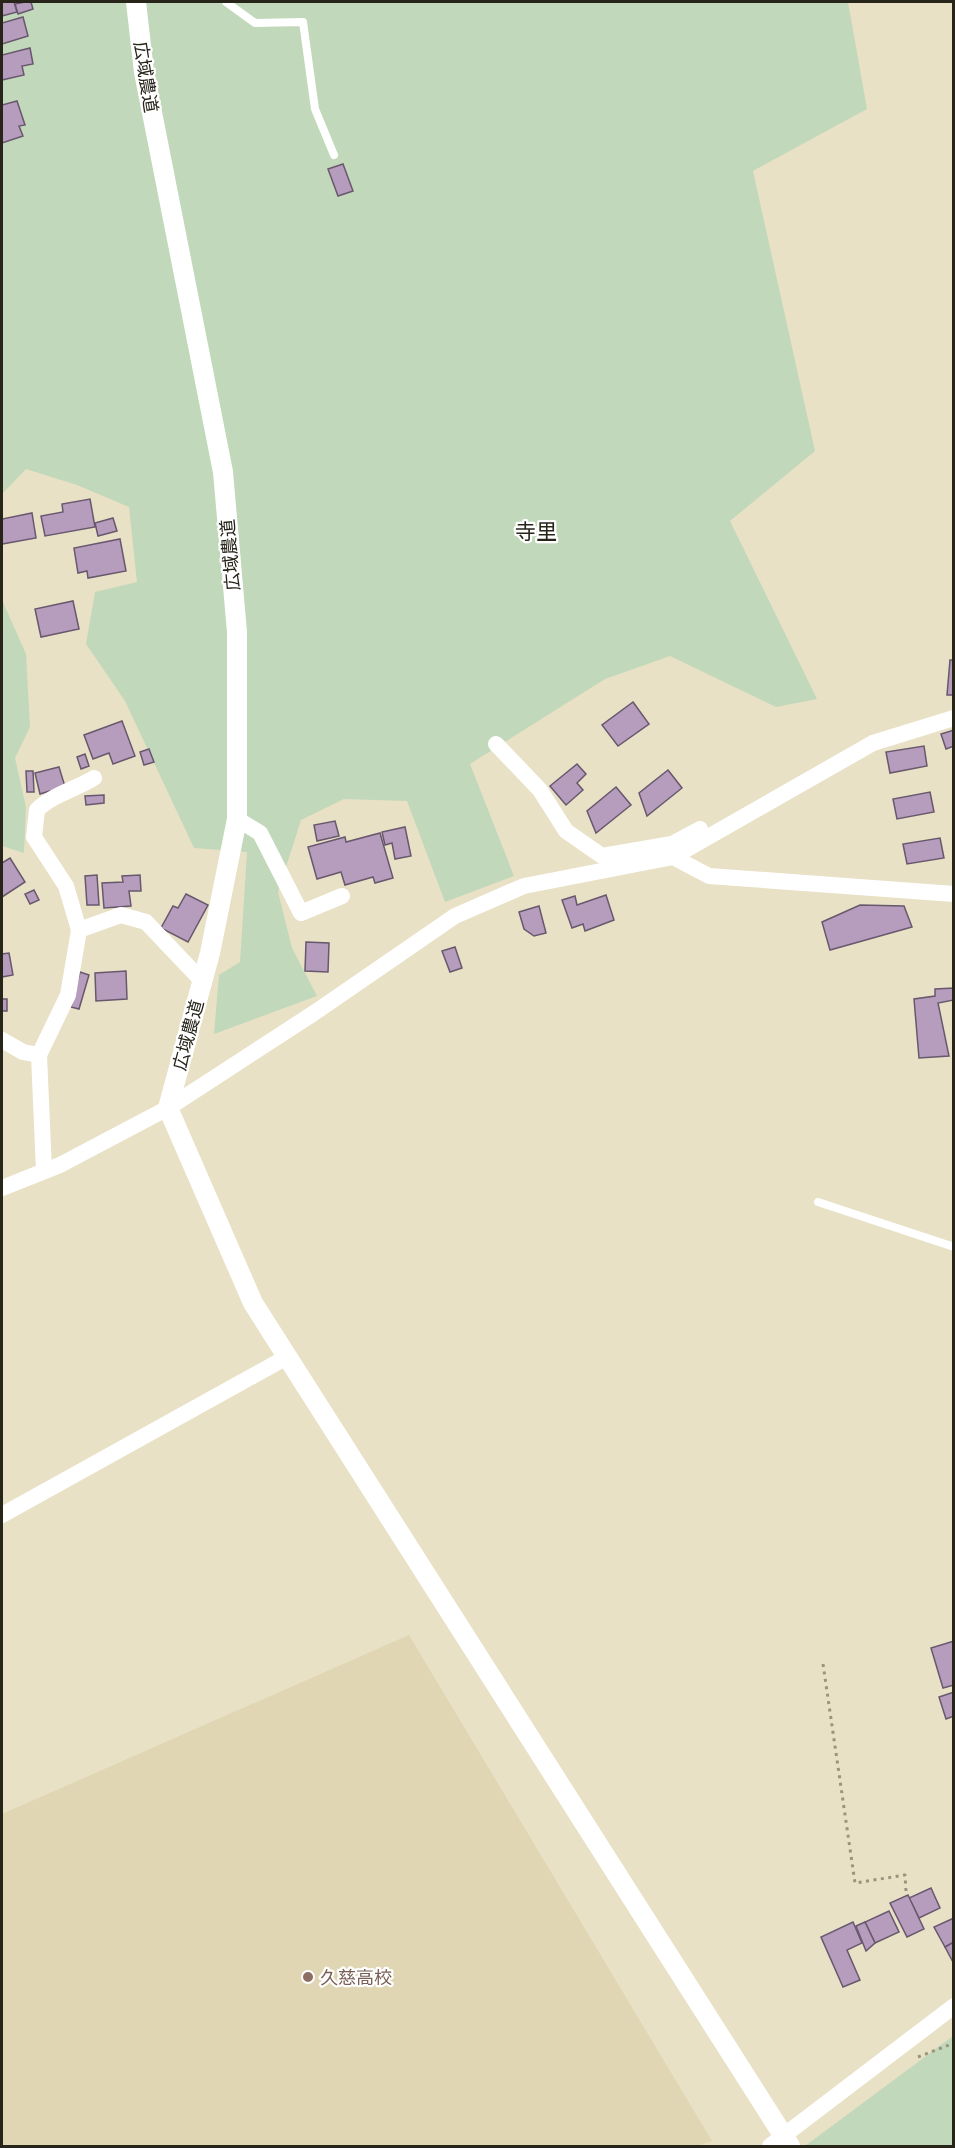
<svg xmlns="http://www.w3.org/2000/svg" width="955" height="2148" font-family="Inter,'Noto Sans JP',sans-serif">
	<rect width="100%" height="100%" fill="#e8e1c5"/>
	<!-- built -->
	<polygon fill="#e0d6b3" points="409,1635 712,2141 697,2146 2,2146 2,1814"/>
	<!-- green -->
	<g fill="#c2d8bb">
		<polygon points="2,2 848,2 867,109 753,171 815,451 730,521 817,699 776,707 670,656 605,679 470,764 514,876 445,902 407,801 344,799 301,820 278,892 292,948 317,996 214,1034 219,975 240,962 247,852 194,848 125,701 86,644 95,592 137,582 129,507 77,485 26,469 2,494"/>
		<polygon points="2,600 26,654 30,727 15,758 26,807 24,853 2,846"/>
		<polygon points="953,2036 953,2146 805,2146"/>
	</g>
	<!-- building -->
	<g fill="#b69cbd" stroke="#68586d" stroke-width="1.5">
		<polygon points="2,2 14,2 17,12 2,16"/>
		<polygon points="25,2 31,2 33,9 18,14 15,4"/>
		<polygon points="23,17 28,36 2,44 2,23"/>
		<polygon points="30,48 33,64 22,66 24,75 2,80 2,55"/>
		<polygon points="17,101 25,125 19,126 23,136 2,143 2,105"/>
		<polygon points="343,164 353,191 338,196 328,169"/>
		<polygon points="90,499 95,527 45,536 41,516 63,512 62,504"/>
		<polygon points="32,513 36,538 2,544 2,519"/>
		<polygon points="113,518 117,531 98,536 95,523"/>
		<polygon points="120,539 126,571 88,578 87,571 78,573 74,548"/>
		<polygon points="73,601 79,629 41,637 35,609"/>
		<polygon points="950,660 954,660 954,695 947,695"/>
		<polygon points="633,702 649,724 618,746 602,725"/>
		<polygon points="122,721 135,756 113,764 109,753 93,759 84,735"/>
		<polygon points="954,730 954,746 946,749 941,734"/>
		<polygon points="924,746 927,766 890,773 886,752"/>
		<polygon points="149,749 154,762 144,765 140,752"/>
		<polygon points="85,754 89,766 81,769 77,757"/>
		<polygon points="577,764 586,774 577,783 583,790 566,805 550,786"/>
		<polygon points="59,767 66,790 52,795 50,791 40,794 35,773"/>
		<polygon points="668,770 682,788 647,816 639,793"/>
		<polygon points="26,771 33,771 34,792 27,792"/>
		<polygon points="616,787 631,805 596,833 587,811"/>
		<polygon points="930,792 934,812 897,819 893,799"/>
		<polygon points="104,795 104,803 86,805 85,796"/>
		<polygon points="335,821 339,836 317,841 314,825"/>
		<polygon points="405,827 411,856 395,859 392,843 385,845 382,832"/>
		<polygon points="380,833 393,878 375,883 373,877 345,885 341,872 317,879 308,847 345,837 346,842"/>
		<polygon points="940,838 944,858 907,864 903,844"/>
		<polygon points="10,858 25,882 2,897 2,863"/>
		<polygon points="97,875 99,905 87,905 85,876"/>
		<polygon points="140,875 141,891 129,891 131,906 104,908 102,883 123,882 122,876"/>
		<polygon points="34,890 39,900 30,904 25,894"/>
		<polygon points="186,894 208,905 188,942 161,928 173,906 178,908"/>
		<polygon points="606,895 614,920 585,931 583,924 572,928 562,900 575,896 577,905"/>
		<polygon points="860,905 904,906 912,927 830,950 822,922"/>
		<polygon points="539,906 546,933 534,936 524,929 519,912"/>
		<polygon points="306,942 329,943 328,972 305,971"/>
		<polygon points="455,947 462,968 450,972 442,951"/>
		<polygon points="9,953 13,975 2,977 2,954"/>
		<polygon points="126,971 127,999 96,1001 95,973"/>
		<polygon points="80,972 89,975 79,1009 71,1007"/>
		<polygon points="954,988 954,1000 938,1003 949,1056 919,1058 914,999 935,996 935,989"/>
		<rect x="2" y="999" width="5" height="12"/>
		<polygon points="954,1641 954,1685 943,1688 931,1648"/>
		<polygon points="954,1692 954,1716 946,1719 939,1697"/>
		<polygon points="931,1888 940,1908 919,1918 909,1898"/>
		<polygon points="908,1895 924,1929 907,1937 890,1903"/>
		<polygon points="889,1911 899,1932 875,1943 865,1922"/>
		<polygon points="954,1918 954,1942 945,1947 934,1927"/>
		<polygon points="853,1922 862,1943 847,1950 860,1980 843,1987 821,1937"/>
		<polygon points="865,1922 875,1943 866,1951 856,1926"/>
		<polygon points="954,1942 954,1964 945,1947"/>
	</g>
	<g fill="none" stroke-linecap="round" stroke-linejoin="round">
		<!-- path -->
		<g stroke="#99947f" stroke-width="3" stroke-dasharray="3 4.5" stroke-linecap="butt">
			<polyline points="823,1664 855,1883 905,1875 906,1891"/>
			<polyline points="918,2057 954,2043"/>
		</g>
		<!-- service -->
		<g stroke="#fff" stroke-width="8">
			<polyline points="226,2 255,23 303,22 315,109 334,155"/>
			<polyline points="818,1202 954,1247"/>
		</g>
		<!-- minor -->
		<g stroke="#fff" stroke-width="16">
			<polyline points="496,744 540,790 566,831 602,856 672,844 700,829"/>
			<polyline points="237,819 260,833 301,913 342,896"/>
			<polyline points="673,857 709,876 954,894"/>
			<polyline points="79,930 121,915 146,922 203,982"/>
			<polyline points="2,1040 23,1052 39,1055 44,1171"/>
			<path d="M 39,1055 L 68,995 L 79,930 L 66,886 L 34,837 L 37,810 C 52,795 76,789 94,778"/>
			<polyline points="2,1188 60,1165 168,1108 314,1013 455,916 524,886 673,857 873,743 954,718"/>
			<polyline points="2,1515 287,1357"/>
			<polyline points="770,2146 954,2006"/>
		</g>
		<!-- tertiary -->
		<polyline stroke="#fff" stroke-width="20" points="136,2 144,72 223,472 237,632 237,819 210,953 168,1108 253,1303 790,2146"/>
	</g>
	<!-- markers -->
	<circle fill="#8d6e63" stroke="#fff" stroke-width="2" cx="308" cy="1977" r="6"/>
	<g text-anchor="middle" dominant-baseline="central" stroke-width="4.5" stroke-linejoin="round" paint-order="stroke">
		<!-- street labels -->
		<g font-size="18" fill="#27251a" stroke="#fff">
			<text transform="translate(146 77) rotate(81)">広域農道</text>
			<text transform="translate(230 555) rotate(-95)">広域農道</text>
			<text transform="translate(188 1035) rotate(-75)">広域農道</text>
		</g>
		<!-- education labels -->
		<g font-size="18" fill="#785e54" stroke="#fff" text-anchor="start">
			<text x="320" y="1977">久慈高校</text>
		</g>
		<!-- quarter labels -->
		<g font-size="21" fill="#27251a" stroke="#fff">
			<text x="536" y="531">寺里</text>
		</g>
	</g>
	<!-- border -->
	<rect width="955" height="2148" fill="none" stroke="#27251a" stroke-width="6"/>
</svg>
